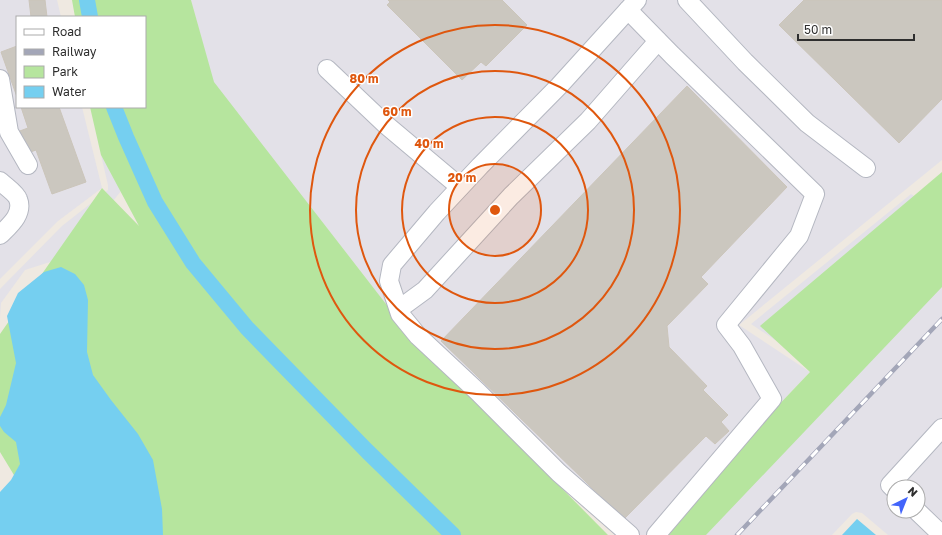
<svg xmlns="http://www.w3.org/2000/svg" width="942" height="535" font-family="'Golos Text',sans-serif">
	<rect width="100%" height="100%" fill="#efe9e1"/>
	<!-- industrial -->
	<g fill="#e3e1e8" fill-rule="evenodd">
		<polygon points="0,0 57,0 61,17 17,17 17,107 82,107 102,188 58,221 0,279"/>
		<polygon points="191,0 942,0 942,160 739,325 810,372 655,535 638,535 410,335 213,82"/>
		<polygon points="101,155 121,191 69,256 25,270 1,303 0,318 0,289 62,226 108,190 108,185"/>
		<path d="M 942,186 L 942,535 L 888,535 L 862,513 L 856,512 L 852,514 L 832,535 L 665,535 L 816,375 L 814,366 L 751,324 L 911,194 L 914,196 ZM 894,487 L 918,487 L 918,511 L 894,511 Z"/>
	</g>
	<!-- green -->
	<g fill="#b6e59e">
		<polygon points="72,0 191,0 214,82 410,335 608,535 0,535 34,508 0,452 0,334 102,188 139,226 101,155 90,107 145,107 145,17 75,17"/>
		<polygon points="942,172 942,287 706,535 655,535 810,372 760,326"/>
	</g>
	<!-- water -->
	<g fill="#75cff0">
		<polygon points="61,267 75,274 84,285 88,300 87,352 93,375 111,400 138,434 153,460 162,509 163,535 0,535 0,492 11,480 20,464 16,442 4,432 0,426 0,417 6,405 16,363 7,316 18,293 44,272"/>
		<polygon points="857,519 876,535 842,535"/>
	</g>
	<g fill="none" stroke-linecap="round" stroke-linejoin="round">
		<!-- canal -->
		<g stroke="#75cff0" stroke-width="16">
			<polyline points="87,0 90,17"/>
			<polyline points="114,107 126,137 155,202 193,263 247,328 367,451 453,535"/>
		</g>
	</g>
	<!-- building -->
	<g fill="#cbc7bf" stroke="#cbc5ba">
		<polygon points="29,0 45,0 47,17 31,17"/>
		<polygon points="388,0 502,0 527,25 486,66 481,62 462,80 387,5 390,2"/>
		<polygon points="804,0 942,0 942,99 899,143 779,25"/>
		<polygon points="17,46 17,97 1,52"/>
		<polygon points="687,86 787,187 701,277 708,284 667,326 669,347 707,386 703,390 728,415 721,422 729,431 715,444 706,436 624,519 441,341"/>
		<polygon points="21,107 59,107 86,182 52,194 36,150 25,154 17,132 28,128"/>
	</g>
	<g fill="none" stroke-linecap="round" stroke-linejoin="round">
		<defs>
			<g id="minor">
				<polyline points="687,0 745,62 807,123 866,168"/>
				<polyline points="628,10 672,55 815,194 799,236 726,325 742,346 772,399 656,535"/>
				<polyline points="327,69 385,124 460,187"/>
				<polyline points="0,79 9,132 28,165"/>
				<path d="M 0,181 C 5,186 16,193 18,199 C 24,214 9,226 0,235"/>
				<polyline points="399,309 425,290 511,196 588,121 658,41"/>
				<polyline points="894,489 890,485 942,428"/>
				<polyline points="917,511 942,535"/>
				<polyline points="630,535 559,473 478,392 418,336 400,314 389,281 392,265 437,212 480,166 559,86 637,0"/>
			</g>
		</defs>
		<!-- minor casing -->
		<use href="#minor" stroke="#b4b7c1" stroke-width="20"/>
		<!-- minor -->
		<use href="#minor" stroke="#fff" stroke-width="18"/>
		<defs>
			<polyline id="rail" points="737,535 942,319"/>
		</defs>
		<!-- rail casing -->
		<use href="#rail" stroke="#a3a6b8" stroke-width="4.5"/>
		<!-- rail -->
		<use href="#rail" stroke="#fff" stroke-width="3" stroke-dasharray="9" stroke-linecap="butt"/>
	</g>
	<!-- distance rings -->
	<circle cx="495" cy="210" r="46" fill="#df570e" fill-opacity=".12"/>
	<g fill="none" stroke="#df570e" stroke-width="2">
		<circle cx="495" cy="210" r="46"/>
		<circle cx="495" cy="210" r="93"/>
		<circle cx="495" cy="210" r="139"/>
		<circle cx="495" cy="210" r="185"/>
	</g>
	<circle cx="495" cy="210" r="6" fill="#df570e" stroke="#fff" stroke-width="2"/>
	<g font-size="12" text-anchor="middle" font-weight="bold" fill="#df570e" stroke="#fff" stroke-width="3" stroke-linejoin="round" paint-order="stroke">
		<text x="364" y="83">80 m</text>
		<text x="397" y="116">60 m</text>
		<text x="429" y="148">40 m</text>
		<text x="462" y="182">20 m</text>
	</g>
	<!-- legend -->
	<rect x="16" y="16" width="130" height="92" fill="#ffffff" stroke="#ababab"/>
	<rect x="24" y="29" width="20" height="6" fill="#ffffff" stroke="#ababab"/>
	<text x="52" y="36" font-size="12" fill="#2e2e2e">Road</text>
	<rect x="24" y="49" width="20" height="6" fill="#a3a6b8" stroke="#ababab"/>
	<text x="52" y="56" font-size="12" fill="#2e2e2e">Railway</text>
	<rect x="24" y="66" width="20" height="12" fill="#b6e59e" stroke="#ababab"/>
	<text x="52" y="76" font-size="12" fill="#2e2e2e">Park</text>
	<rect x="24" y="86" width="20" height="12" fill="#75cff0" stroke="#ababab"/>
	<text x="52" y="96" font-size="12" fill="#2e2e2e">Water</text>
	<!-- north arrow -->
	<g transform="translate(906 499) rotate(43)"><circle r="19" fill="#ffffff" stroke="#ababab"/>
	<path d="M0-3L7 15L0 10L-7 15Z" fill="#4264fb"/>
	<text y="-6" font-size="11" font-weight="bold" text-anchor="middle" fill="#2e2e2e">N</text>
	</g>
	<!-- scale -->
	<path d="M798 34v6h116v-6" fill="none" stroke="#2e2e2e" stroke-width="2"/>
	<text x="804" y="34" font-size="12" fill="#2e2e2e" stroke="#ffffff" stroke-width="3" paint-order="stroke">50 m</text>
</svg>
